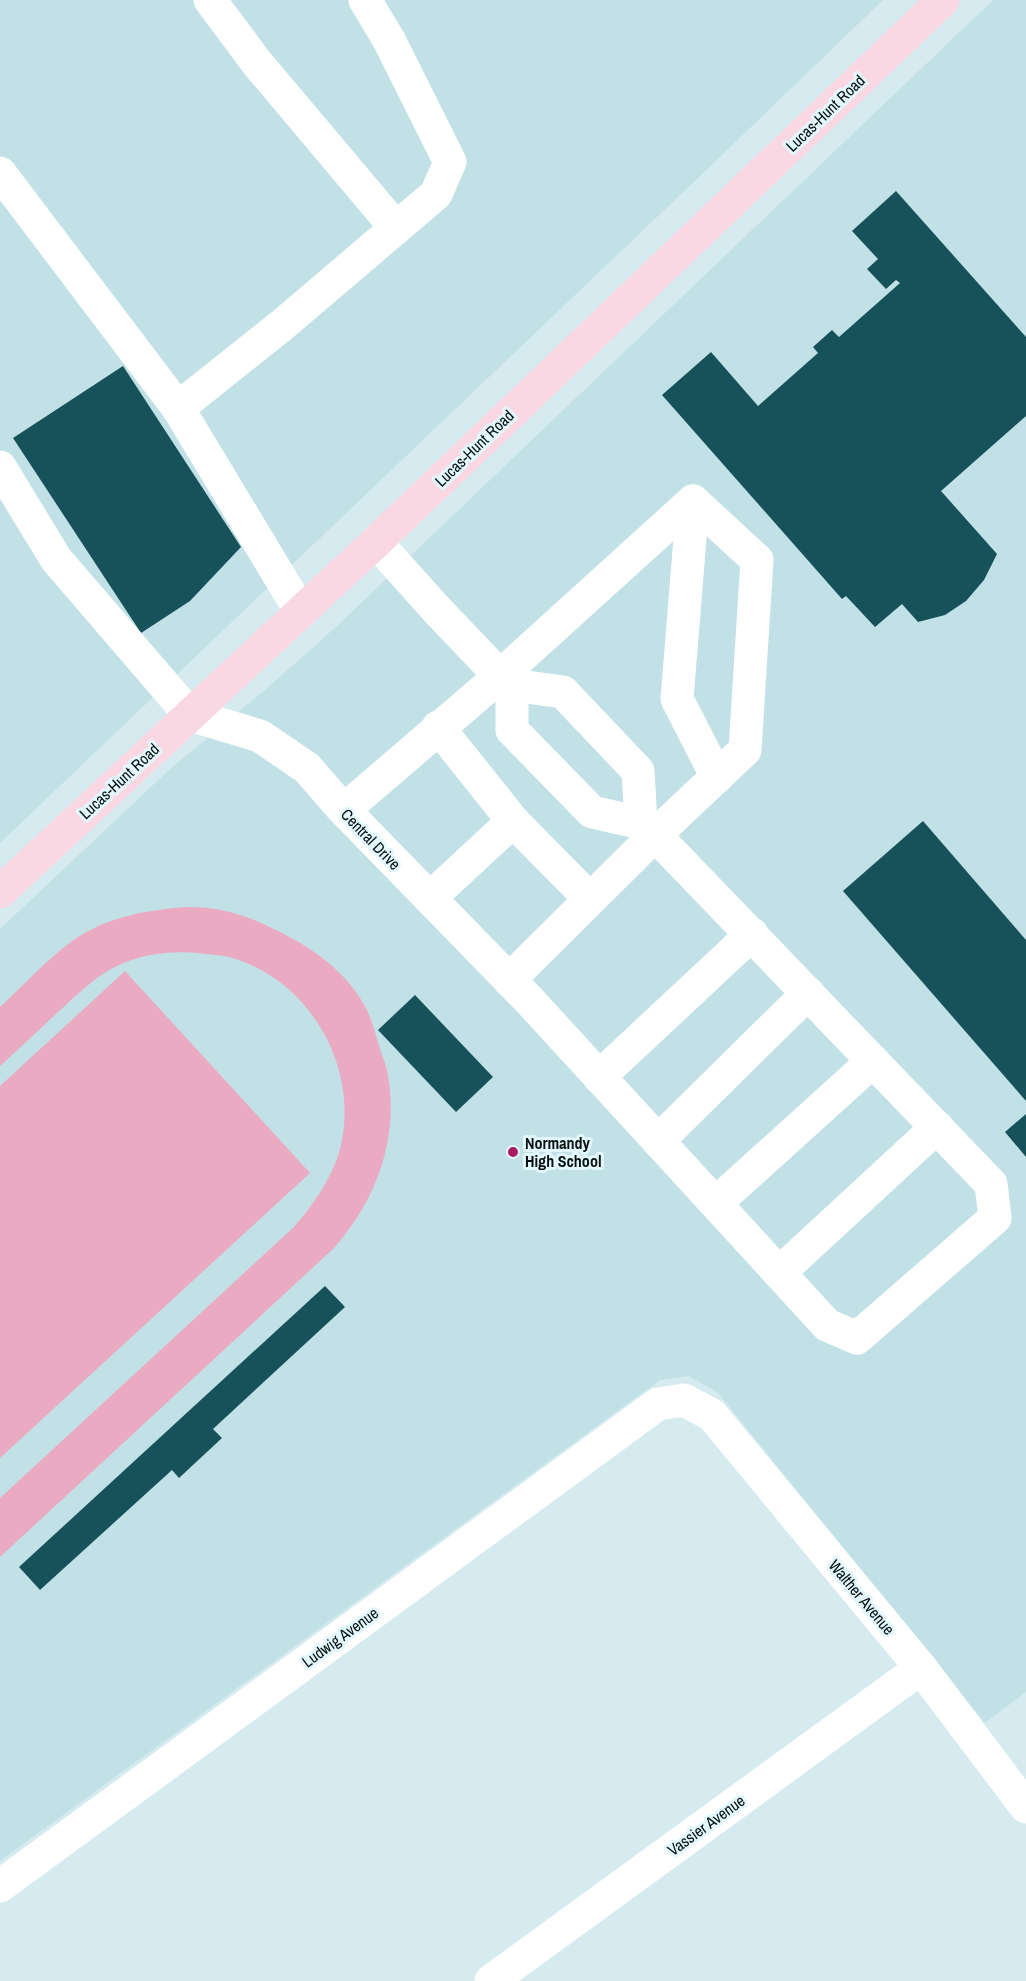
<svg xmlns="http://www.w3.org/2000/svg" width="1026" height="1981" font-family="'Archivo Narrow',sans-serif">
	<rect width="100%" height="100%" fill="#d5ebef"/>
	<!-- built -->
	<g fill="#c2e1e6">
		<polygon points="0,0 883,0 698,178 0,843"/>
		<polygon points="993,0 1026,0 1026,1692 985,1723 718,1393 689,1376 660,1380 0,1861 0,929 169,770 266,689 337,626"/>
	</g>
	<!-- green -->
	<g fill="#eaaac1">
		<path d="M 187,907 C 222,907 246,915 278,931 C 311,947 345,971 363,1003 C 371,1016 375,1032 379,1046 C 382,1056 387,1066 388,1076 C 399,1139 376,1201 334,1248 L 0,1557 L 0,1498 L 294,1227 C 314,1204 334,1175 341,1145 C 359,1065 308,978 229,957 C 221,955 213,955 206,954 C 178,950 148,952 121,964 C 96,975 77,995 57,1013 C 38,1031 19,1049 0,1066 L 0,1007 C 23,986 46,960 72,941 C 106,917 146,910 187,907 Z"/>
		<polygon points="125,971 310,1173 0,1458 0,1086"/>
	</g>
	<!-- building -->
	<g fill="#17515a">
		<polygon points="896,191 1026,337 1026,416 941,491 997,554 984,580 966,601 945,615 918,622 902,604 875,627 846,596 842,599 662,395 711,352 758,406 818,353 813,347 832,330 839,337 900,283 896,280 886,289 867,269 878,259 852,231"/>
		<polygon points="123,366 241,547 190,601 141,633 13,438"/>
		<polygon points="923,821 1026,940 1026,1101 843,891"/>
		<polygon points="415,995 493,1077 456,1112 378,1030"/>
		<polygon points="1026,1114 1026,1157 1005,1132"/>
		<polygon points="325,1286 345,1307 213,1429 222,1438 179,1478 172,1470 40,1590 19,1567"/>
	</g>
	<g fill="none" stroke-linecap="round" stroke-linejoin="round">
		<!-- minor -->
		<g stroke="#fff" stroke-width="33">
			<polyline points="210,0 257,63 396,228"/>
			<polyline points="0,173 178,408 281,326 436,194 450,162 389,40 365,0"/>
			<polyline points="178,408 301,612"/>
			<polyline points="0,467 56,559 190,715 260,736 307,768 340,806 529,1000 827,1325 857,1338 995,1218 991,1184 655,835 509,980"/>
			<polyline points="693,501 677,699 717,777"/>
			<polyline points="376,542 437,610 500,676 512,685 563,692 638,771 641,823"/>
			<polyline points="344,810 500,676 693,501 757,560 745,750 655,835 641,823 592,812 512,730 512,685"/>
			<polyline points="513,821 590,899"/>
			<polyline points="430,898 513,821 438,727"/>
			<polyline points="599,1077 752,934"/>
			<polyline points="658,1141 808,993"/>
			<polyline points="716,1203 873,1061"/>
			<polyline points="779,1273 937,1127"/>
			<polyline points="0,1886 658,1404 684,1400 712,1415 921,1668 1026,1807"/>
			<polyline points="491,1981 921,1668"/>
		</g>
		<!-- major -->
		<polyline stroke="#f9d8e4" stroke-width="33" points="0,892 376,542 943,0"/>
	</g>
	<!-- markers -->
	<circle fill="#a51c63" stroke="#e2f8fc" stroke-width="2" cx="513" cy="1152" r="6"/>
	<g text-anchor="middle" dominant-baseline="central" stroke-width="6" stroke-linejoin="round" paint-order="stroke">
		<!-- street labels -->
		<g font-size="16" fill="#080f10" stroke="#e2f8fc">
			<text transform="translate(825 113) rotate(-44)">Lucas-Hunt Road</text>
			<text transform="translate(474 448) rotate(-44)">Lucas-Hunt Road</text>
			<text transform="translate(119 781) rotate(-43)">Lucas-Hunt Road</text>
			<text transform="translate(371 839) rotate(46)">Central Drive</text>
			<text transform="translate(862 1597) rotate(50)">Walther Avenue</text>
			<text transform="translate(340 1637) rotate(-36)">Ludwig Avenue</text>
			<text transform="translate(706 1825) rotate(-36)">Vassier Avenue</text>
		</g>
		<!-- poi labels -->
		<g font-size="16" font-weight="bold" fill="#080f10" stroke="#e2f8fc" text-anchor="start">
			<text x="525" y="1143">Normandy<tspan x="525" dy="18">High School</tspan></text>
		</g>
	</g>
</svg>
